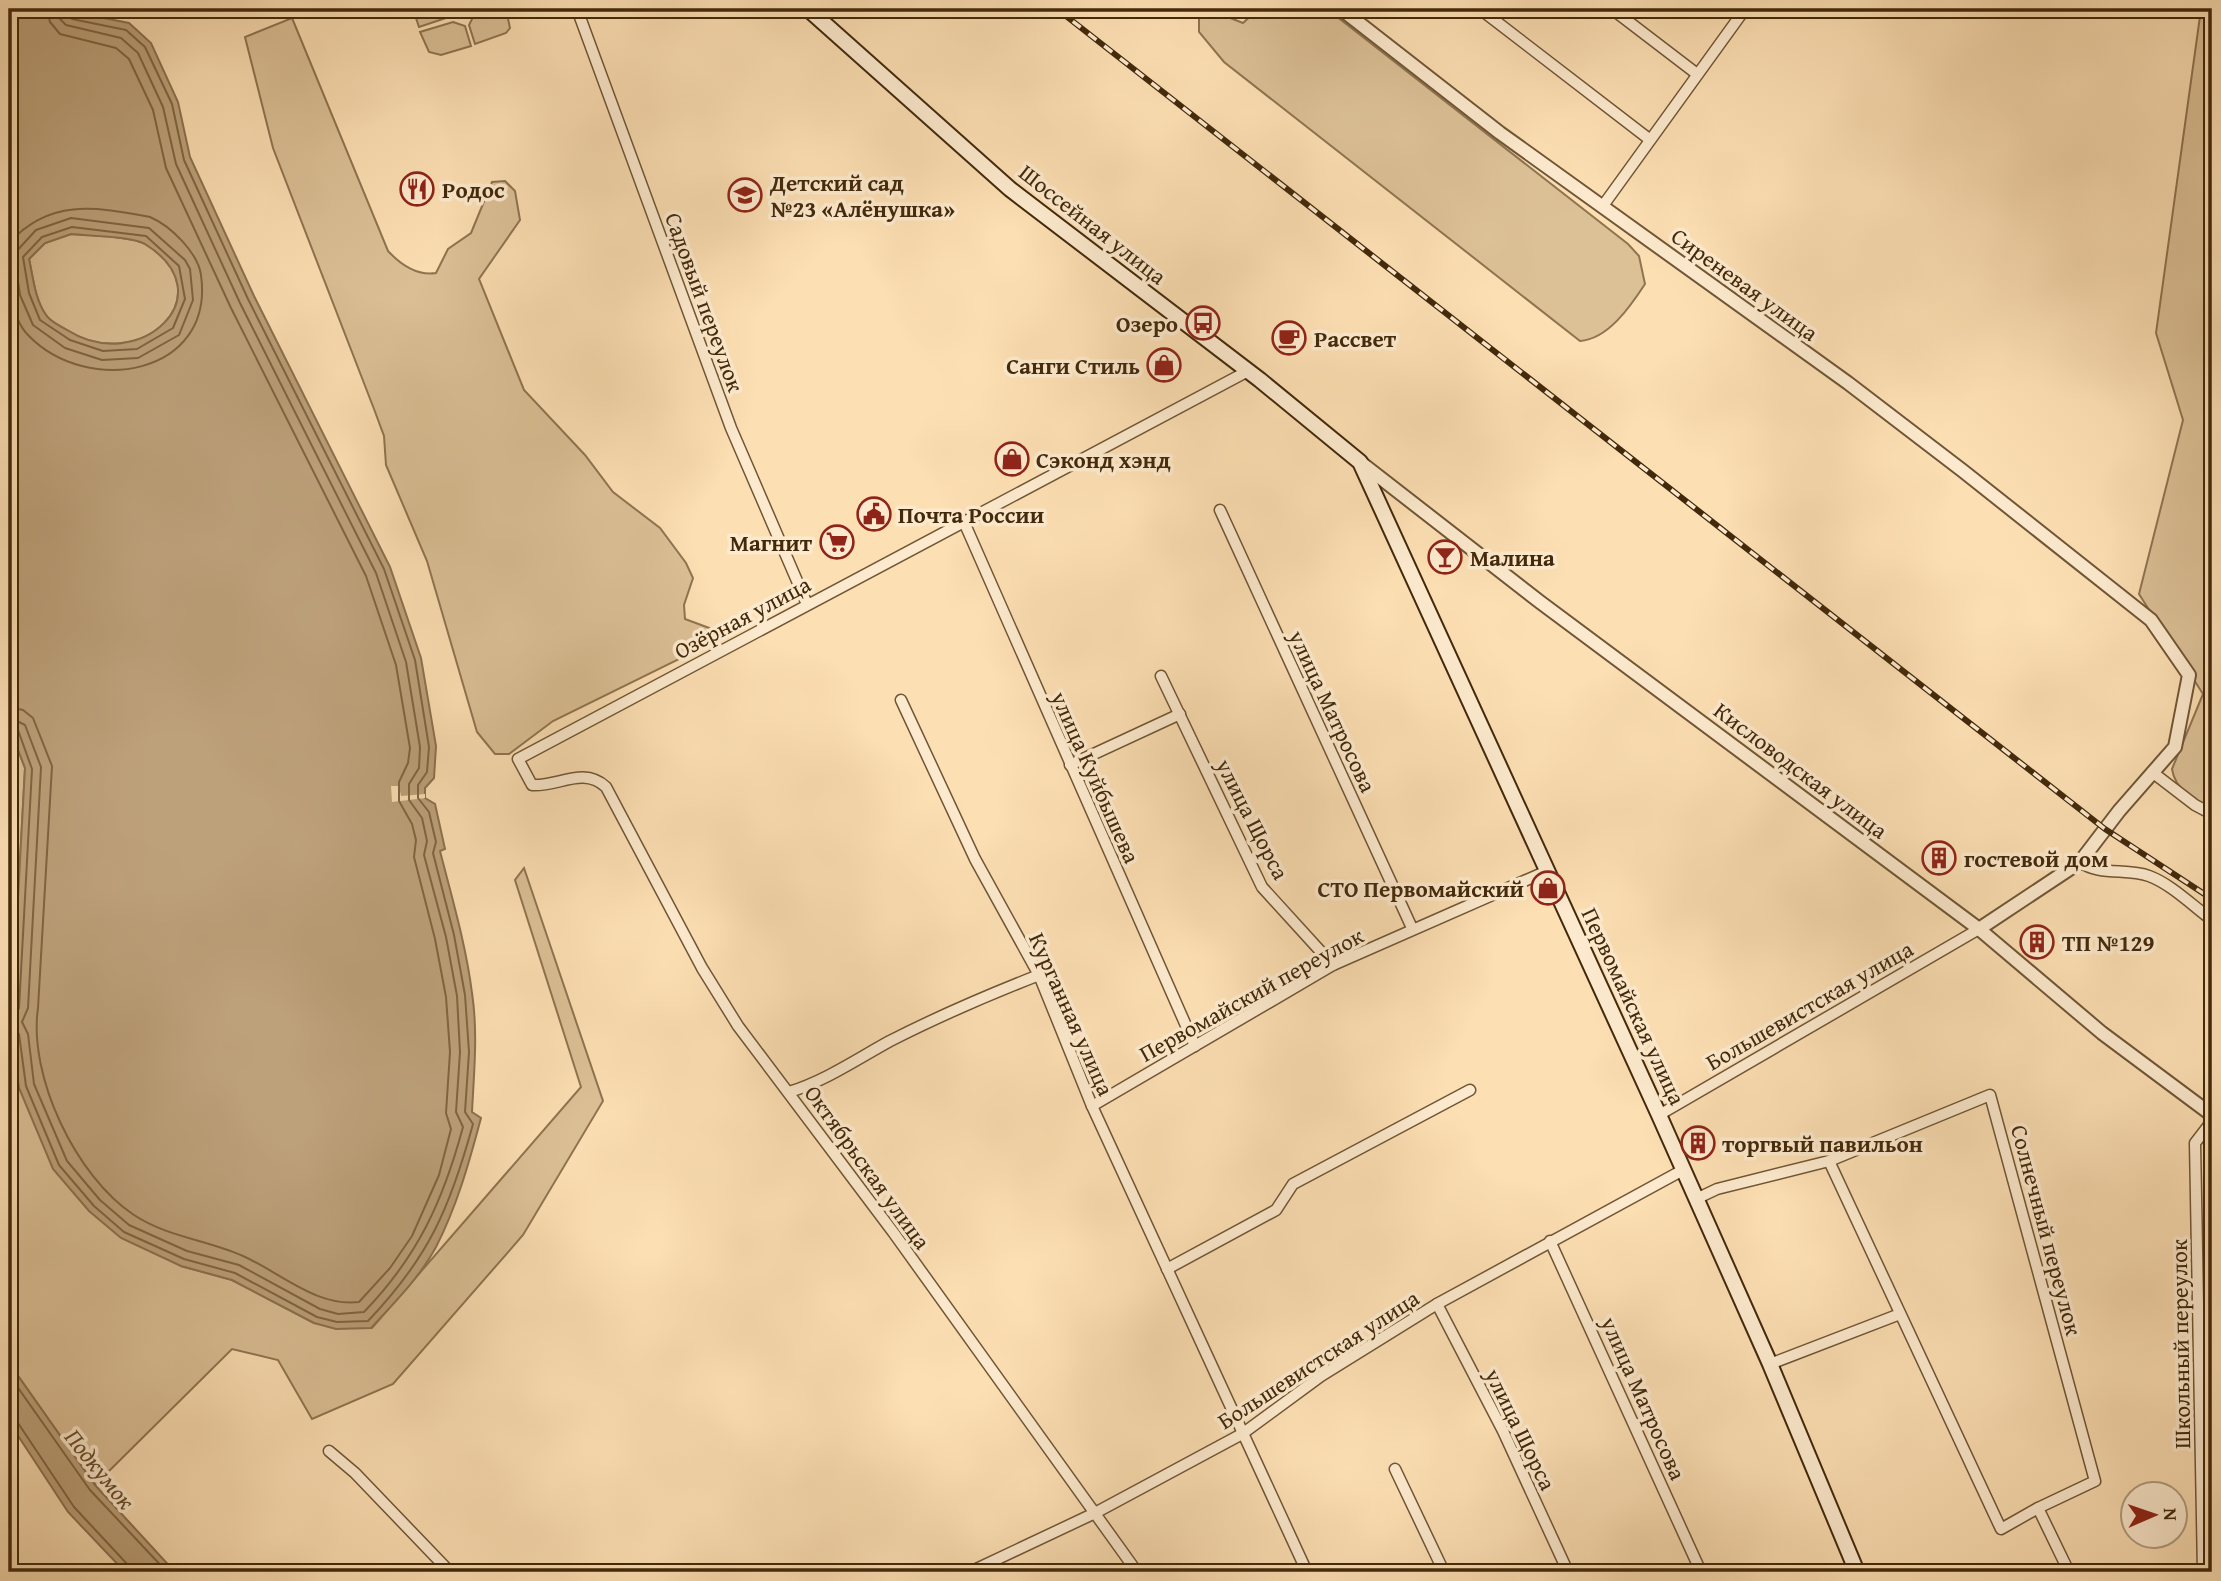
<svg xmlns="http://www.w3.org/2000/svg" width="2221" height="1581" font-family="'Gentium Book Plus',serif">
	<rect width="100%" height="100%" fill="#fcdfb3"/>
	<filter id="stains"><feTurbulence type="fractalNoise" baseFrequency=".00286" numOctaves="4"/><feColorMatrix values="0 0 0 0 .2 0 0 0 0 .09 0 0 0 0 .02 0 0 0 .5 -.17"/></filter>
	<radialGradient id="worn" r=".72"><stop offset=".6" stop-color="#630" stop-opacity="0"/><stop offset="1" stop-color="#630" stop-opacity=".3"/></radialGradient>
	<!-- green -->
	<g fill="#dcc096" stroke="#8f7450" stroke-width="2">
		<polygon points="413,9 453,9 452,16 419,27"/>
		<polygon points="494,9 506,9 510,28 506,33 475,44 469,25 474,15"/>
		<path d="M 1258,9 L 1327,9 L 1628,244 L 1639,256 L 1645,284 C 1630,307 1608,339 1580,341 L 1224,62 L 1199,32 L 1199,18 L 1210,10 L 1243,23 Z"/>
		<path d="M 2201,9 L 2212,9 L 2212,808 C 2194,800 2175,790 2172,769 L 2203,694 L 2139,594 L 2183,420 L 2156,333 Z"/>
		<path d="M 292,18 L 388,251 C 401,265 417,276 436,273 L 448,249 L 471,233 L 492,182 L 505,181 L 515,191 L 520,220 L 479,279 L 524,390 L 585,455 L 613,492 L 660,528 L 686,563 L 693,578 L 684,605 L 685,619 L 728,635 L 553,721 L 509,754 L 495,754 L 477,732 L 427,561 L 386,465 L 384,436 L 374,409 L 273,148 L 245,37 Z"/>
		<polygon points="453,22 465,26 471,46 441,55 429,52 420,32"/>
		<path d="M 71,234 C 88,236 132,236 145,244 C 227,294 140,376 67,330 C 61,326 50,322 46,315 C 35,300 33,277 29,259 L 45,243 Z"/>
		<polygon points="9,726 25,768 11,1028 19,1088 181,1266 232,1280 314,1323 372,1328 581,1087 515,880 524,868 603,1101 523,1235 393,1384 312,1419 278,1360 232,1349 95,1485 9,1363"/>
	</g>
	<!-- water -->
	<g fill="#bda17a" stroke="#8c714e" stroke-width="2" fill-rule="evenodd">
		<path d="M 9,9 L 58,9 L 129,23 L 151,43 L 178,102 L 190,157 L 254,296 L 390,567 L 421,658 L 436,746 L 434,778 L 425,788 L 425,798 L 435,804 L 445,849 L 440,851 C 452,898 466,945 472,993 C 478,1032 474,1072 472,1112 L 481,1118 C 469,1163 457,1206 436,1247 C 420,1277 394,1303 371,1328 L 336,1329 L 314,1323 L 232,1280 L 181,1266 L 121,1238 L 89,1211 L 53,1169 L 19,1088 L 11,1028 L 25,768 L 9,726 ZM 71,234 C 88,236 132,236 145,244 C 227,295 139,376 67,330 C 61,326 50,322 46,315 C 35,300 33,277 29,259 L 45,243 Z"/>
		<polygon points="9,1363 95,1485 175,1572 125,1572 68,1512 9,1422"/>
	</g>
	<!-- pier -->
	<polygon fill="#fcdfb3" points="391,786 399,786 401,796 425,794 425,798 392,802"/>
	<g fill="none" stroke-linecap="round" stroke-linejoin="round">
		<!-- shore -->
		<g stroke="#806542" stroke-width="2">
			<polygon points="71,218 149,228 185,260 190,269 193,300 179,335 138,358 102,360 65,348 33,325 20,295 14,254 36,230"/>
			<polygon points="72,227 146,236 179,266 185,299 173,328 137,349 103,351 70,340 40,320 29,293 23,257 42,237"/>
			<path d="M 9,243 C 50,198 95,207 150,217 C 171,226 198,253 201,275 C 215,376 87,397 28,335 C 18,325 12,305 9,291"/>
			<path d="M 9,707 L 23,710 L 33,718 L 52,766 L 38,1008 C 28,1076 76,1177 134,1215 C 167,1237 208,1240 243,1256 C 281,1273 316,1307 359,1302 L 390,1268 L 412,1236 L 439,1175 L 451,1129 L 446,1113 L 450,1052 L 446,997 L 435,939 L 414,857 L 416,840 L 412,824 L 399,801 L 399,782 L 408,763 L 410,748 L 396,665 L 366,576 L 231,308 L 166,168 L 153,110 L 129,59 L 116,48 L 60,34 L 50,22 L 47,9"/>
			<path d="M 9,717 L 25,725 L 41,767 L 28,1008 L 22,1022 L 28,1034 L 34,1084 L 67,1161 L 100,1200 L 129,1225 L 187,1251 L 239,1265 L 320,1309 L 338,1314 L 364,1312 C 418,1256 443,1201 463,1127 L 456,1112 L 460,1052 L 457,996 L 446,937 L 424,855 L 427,841 L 422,818 L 409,800 L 409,784 L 419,768 L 420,747 L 406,662 L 376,573 L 240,303 L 176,164 L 163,107 L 138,53 L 121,38 L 66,25 L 59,18 L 58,9"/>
			<polyline points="9,726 18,730 32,769 19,1008 16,1014 9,1016"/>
			<path d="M 9,1029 L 19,1034 L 26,1086 L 59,1165 L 94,1206 L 124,1232 L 184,1259 L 235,1273 L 317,1317 L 337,1322 L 368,1321 C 429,1257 450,1208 473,1124 L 465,1112 L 469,1052 L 465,995 L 454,935 L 433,853 L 436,842 L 429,812 L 418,798 L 418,785 L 427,772 L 429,747 L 415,660 L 384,569 L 248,299 L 184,160 L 172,104 L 145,47 L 126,30 L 72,19 L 66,9"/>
			<polyline points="9,1375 90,1490 167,1572"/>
			<polyline points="9,1420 18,1423 74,1507 128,1565 130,1572"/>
		</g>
		<defs>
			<g id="minor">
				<polyline points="577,9 731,428 807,604"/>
				<polyline points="1480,9 1649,139"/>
				<polyline points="1612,9 1697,74"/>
				<polyline points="1602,207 1745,9"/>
				<polyline points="1220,510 1412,928"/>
				<polyline points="964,522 1195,1046"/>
				<polyline points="1161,676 1262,887 1333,965"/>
				<polyline points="901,700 975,859 1039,975 1092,1106 1307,1572"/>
				<polyline points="1070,765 1180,714"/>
				<polyline points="2152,772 2195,805 2212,814"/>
				<path d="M 2080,862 C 2099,876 2127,868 2149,876 C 2171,884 2193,906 2212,920"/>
				<path d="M 789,1092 C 825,1081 857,1059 890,1041 C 939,1016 988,995 1039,975"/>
				<polyline points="1092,1106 1333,965 1547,871"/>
				<polyline points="1659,1115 1979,929"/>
				<polyline points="1829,1161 2001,1529 2038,1508"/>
				<polyline points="1696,1199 1717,1189 1829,1161 1990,1095 2095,1481 2038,1508 2069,1572"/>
				<polyline points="1550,1241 1701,1572"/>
				<polyline points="1167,1269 1276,1210 1293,1184 1470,1090"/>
				<polyline points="1437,1304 1503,1431 1568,1572"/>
				<polyline points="1770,1364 1900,1314"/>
				<polyline points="329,1451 355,1473 450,1572"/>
				<polyline points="1395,1469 1444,1572"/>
				<polyline points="970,1572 1095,1513 1242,1434 1321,1376 1437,1304 1683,1170"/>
				<path d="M 1137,1572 L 893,1232 L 738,1026 L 702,968 L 606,787 C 583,766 558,787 532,785 L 518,759 L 1248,371"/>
				<polyline points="2203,1572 2195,1143 2212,1121"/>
			</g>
			<g id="tertiary">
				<polyline points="1341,9 1500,133 1848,383 1963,471 2151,620 2189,675 2175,747 2119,811 2080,862 1979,929"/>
				<polyline points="1360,462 1540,602 1979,929 2102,1033 2212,1115"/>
			</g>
			<polyline id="secondary" points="808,9 1010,189 1260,380 1360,462 1659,1115 1770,1364 1857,1572"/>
		</defs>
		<!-- minor casing -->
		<use href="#minor" stroke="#705635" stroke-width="13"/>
		<!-- tertiary casing -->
		<use href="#tertiary" stroke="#705635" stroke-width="16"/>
		<!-- secondary casing -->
		<use href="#secondary" stroke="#42290b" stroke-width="18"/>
		<!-- minor -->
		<use href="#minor" stroke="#fdeace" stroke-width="10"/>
		<!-- tertiary -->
		<use href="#tertiary" stroke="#fdeace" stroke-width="12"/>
		<!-- secondary -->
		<use href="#secondary" stroke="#fdeace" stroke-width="14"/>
		<defs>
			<polyline id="rail" points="1057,9 2105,829 2212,899"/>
		</defs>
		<!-- rail casing -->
		<use href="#rail" stroke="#42290b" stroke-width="6"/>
		<!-- rail -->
		<use href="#rail" stroke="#fdeace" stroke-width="3.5" stroke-dasharray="10" stroke-linecap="butt"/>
	</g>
	<!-- icons -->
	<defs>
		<symbol id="restaurant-ring" viewBox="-11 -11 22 22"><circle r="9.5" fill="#fdeace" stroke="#8f2418" stroke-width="1.5"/><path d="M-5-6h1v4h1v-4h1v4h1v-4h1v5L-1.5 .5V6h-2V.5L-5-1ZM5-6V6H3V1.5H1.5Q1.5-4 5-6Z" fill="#8f2418"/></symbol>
		<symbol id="school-ring" viewBox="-11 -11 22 22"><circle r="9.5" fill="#fdeace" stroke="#8f2418" stroke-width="1.5"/><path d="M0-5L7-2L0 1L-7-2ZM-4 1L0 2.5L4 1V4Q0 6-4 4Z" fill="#8f2418"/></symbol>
		<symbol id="bus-ring" viewBox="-11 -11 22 22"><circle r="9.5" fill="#fdeace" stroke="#8f2418" stroke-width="1.5"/><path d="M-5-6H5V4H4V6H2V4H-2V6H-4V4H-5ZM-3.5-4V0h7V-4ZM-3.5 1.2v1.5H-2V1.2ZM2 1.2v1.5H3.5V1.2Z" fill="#8f2418"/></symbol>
		<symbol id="cafe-ring" viewBox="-11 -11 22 22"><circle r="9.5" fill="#fdeace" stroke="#8f2418" stroke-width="1.5"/><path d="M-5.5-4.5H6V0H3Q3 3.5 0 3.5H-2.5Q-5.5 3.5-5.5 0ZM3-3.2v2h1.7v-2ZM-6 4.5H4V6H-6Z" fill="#8f2418"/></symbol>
		<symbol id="shop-ring" viewBox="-11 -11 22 22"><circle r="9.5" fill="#fdeace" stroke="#8f2418" stroke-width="1.5"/><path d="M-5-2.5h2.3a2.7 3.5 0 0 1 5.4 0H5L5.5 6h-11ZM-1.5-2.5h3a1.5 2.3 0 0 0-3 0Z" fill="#8f2418"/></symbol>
		<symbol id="civic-ring" viewBox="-11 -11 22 22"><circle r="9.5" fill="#fdeace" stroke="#8f2418" stroke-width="1.5"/><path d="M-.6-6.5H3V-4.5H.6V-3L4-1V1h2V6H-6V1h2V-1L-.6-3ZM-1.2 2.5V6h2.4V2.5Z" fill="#8f2418"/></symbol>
		<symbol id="supermarket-ring" viewBox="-11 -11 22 22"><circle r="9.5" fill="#fdeace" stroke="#8f2418" stroke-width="1.5"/><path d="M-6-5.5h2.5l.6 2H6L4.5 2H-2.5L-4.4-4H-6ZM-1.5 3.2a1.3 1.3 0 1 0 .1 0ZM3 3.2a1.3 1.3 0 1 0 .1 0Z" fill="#8f2418"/></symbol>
		<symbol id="bar-ring" viewBox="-11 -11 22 22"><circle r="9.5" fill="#fdeace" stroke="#8f2418" stroke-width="1.5"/><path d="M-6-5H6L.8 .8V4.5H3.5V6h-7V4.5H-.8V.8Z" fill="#8f2418"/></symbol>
		<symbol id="building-ring" viewBox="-11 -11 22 22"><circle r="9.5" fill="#fdeace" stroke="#8f2418" stroke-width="1.5"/><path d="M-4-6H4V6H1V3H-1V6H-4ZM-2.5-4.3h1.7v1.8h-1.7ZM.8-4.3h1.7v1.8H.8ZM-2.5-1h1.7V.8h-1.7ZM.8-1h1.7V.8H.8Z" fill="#8f2418"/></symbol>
	</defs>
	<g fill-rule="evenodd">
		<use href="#restaurant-ring" x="398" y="170" width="38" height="38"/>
		<use href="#school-ring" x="726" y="176" width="38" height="38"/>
		<use href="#bus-ring" x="1184" y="304" width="38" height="38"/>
		<use href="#cafe-ring" x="1270" y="319" width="38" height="38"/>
		<use href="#shop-ring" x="1145" y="346" width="38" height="38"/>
		<use href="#shop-ring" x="993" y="440" width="38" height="38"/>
		<use href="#civic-ring" x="855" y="495" width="38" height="38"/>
		<use href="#supermarket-ring" x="818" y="523" width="38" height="38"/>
		<use href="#bar-ring" x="1426" y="538" width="38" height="38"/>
		<use href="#building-ring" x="1920" y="839" width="38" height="38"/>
		<use href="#shop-ring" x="1529" y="869" width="38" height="38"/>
		<use href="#building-ring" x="2018" y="923" width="38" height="38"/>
		<use href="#building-ring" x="1679" y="1124" width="38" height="38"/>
	</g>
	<g text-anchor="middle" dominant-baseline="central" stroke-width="7" stroke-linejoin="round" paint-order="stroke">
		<!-- poi labels -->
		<g font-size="23" font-weight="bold" fill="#42290b" stroke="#fdeace" text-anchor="start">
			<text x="770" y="182">Детский сад<tspan x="770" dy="26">№23 «Алёнушка»</tspan></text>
			<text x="442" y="189">Родос</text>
			<text x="1178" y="323" text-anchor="end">Озеро</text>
			<text x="1314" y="338">Рассвет</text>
			<text x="1140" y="365" text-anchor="end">Санги Стиль</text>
			<text x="1036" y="459">Сэконд хэнд</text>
			<text x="898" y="514">Почта России</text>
			<text x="812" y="542" text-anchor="end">Магнит</text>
			<text x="1470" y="557">Малина</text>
			<text x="1964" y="858">гостевой дом</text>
			<text x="1524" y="888" text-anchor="end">СТО Первомайский</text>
			<text x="2062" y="942">ТП №129</text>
			<text x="1722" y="1143">торгвый павильон</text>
		</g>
		<!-- street labels -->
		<g font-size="23" fill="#42290b" stroke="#fdeace">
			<text transform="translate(1093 224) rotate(38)">Шоссейная улица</text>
			<text transform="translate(1745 284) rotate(36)">Сиреневая улица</text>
			<text transform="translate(705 302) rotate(70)">Садовый переулок</text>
			<text transform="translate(742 617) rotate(-28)">Озёрная улица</text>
			<text transform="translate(1333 711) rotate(65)">улица Матросова</text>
			<text transform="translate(1801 770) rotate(37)">Кисловодская улица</text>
			<text transform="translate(1096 777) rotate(66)">улица Куйбышева</text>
			<text transform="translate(1253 819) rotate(63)">улица Щорса</text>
			<text transform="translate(1251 994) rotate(-29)">Первомайский переулок</text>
			<text transform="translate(1809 1005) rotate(-30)">Большевистская улица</text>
			<text transform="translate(1634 1006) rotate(65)">Первомайская улица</text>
			<text transform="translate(1072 1014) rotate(66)">Курганная улица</text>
			<text transform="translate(868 1167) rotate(54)">Октябрьская улица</text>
			<text transform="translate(2047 1230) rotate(75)">Солнечный переулок</text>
			<text transform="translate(2180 1344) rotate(-91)">Школьный переулок</text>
			<text transform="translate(1318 1359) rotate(-33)">Большевистская улица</text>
			<text transform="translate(1644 1398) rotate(66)">улица Матросова</text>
			<text transform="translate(1521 1429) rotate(64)">улица Щорса</text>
		</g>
		<!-- water labels -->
		<g font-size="24" font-style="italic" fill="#674d2c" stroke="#fdeace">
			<text transform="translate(100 1469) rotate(51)">Подкумок</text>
		</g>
	</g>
	<!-- margin -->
	<rect width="2221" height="1581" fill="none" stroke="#fcdfb3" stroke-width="35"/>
	<rect x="10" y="10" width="2200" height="1560" fill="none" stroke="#42290b" stroke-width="3.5"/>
	<rect x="18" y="18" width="2186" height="1546" fill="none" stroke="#42290b" stroke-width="2"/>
	<!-- north arrow -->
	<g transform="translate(2154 1515) rotate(88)"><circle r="33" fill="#fdeace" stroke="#b29d80" stroke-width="2"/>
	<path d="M0-5L12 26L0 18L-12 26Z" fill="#8f2418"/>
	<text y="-10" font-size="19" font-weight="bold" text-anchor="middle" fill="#42290b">N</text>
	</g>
	<rect width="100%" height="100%" filter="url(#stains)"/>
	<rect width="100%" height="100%" fill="url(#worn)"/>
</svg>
